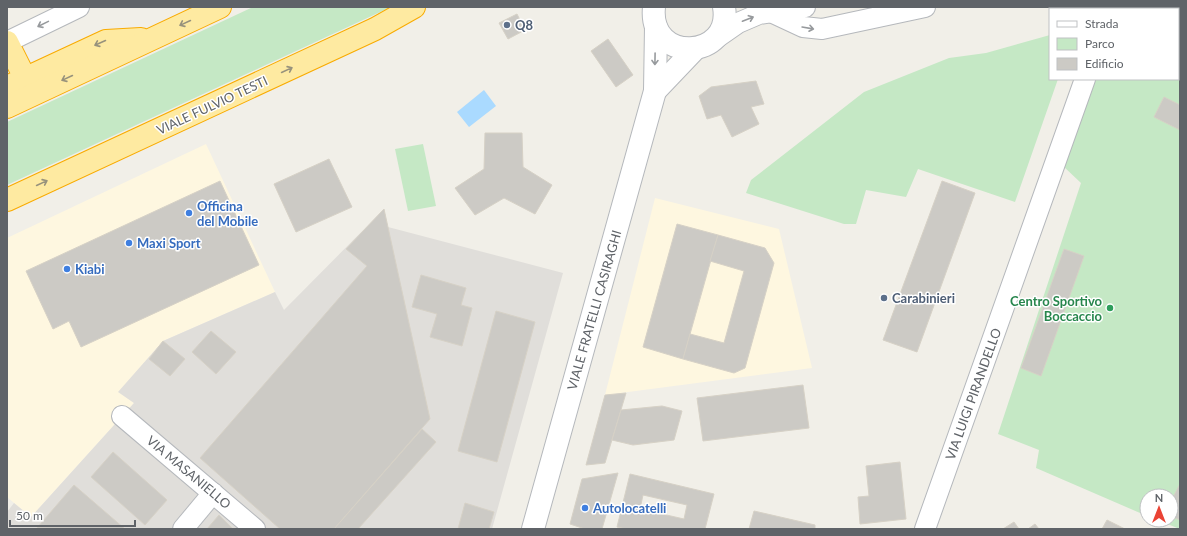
<svg xmlns="http://www.w3.org/2000/svg" width="1187" height="536" font-family="Lato,sans-serif">
	<rect width="100%" height="100%" fill="#f1efe8"/>
	<!-- commercial -->
	<g fill="#fef7e0">
		<polygon points="206,144 275,292 163,341 119,392 134,403 31,517 7,497 7,238"/>
		<polygon points="655,198 779,229 812,368 605,395"/>
	</g>
	<!-- industrial -->
	<polygon fill="#e0deda" points="384,209 388,227 563,273 492,529 7,529 7,512 14,503 31,517 134,403 118,392 163,341 275,292 284,310"/>
	<!-- green -->
	<g fill="#c5e8c5">
		<polygon points="253,7 391,7 7,185 7,122"/>
		<polygon points="1130,7 1180,7 1180,529 1157,520 1171,520 1171,496 1147,496 1147,516 1036,468 1039,450 998,434 1081,183 1063,166 1095,79 1178,79 1178,9 1128,9"/>
		<polygon points="1050,35 1050,79 1058,79 1015,202 918,169 906,197 866,190 856,224 844,224 746,193 751,180 864,92 949,58 986,53"/>
		<polygon points="423,144 436,206 408,211 395,149"/>
	</g>
	<!-- water -->
	<polygon fill="#aadaff" points="484,90 496,106 469,127 457,112"/>
	<!-- building -->
	<g fill="#cccac5" stroke="#d6d1c6" fill-rule="evenodd">
		<polygon points="517,14 525,30 508,39 499,23"/>
		<polygon points="608,39 633,75 616,87 591,51"/>
		<polygon points="756,81 764,104 751,107 759,124 732,137 721,115 707,119 699,96 711,87"/>
		<polygon points="1164,97 1180,105 1180,130 1154,117"/>
		<polygon points="485,133 522,133 523,167 552,185 535,214 504,198 475,215 455,188 484,169"/>
		<polygon points="329,159 352,207 296,232 274,184"/>
		<polygon points="220,181 259,265 81,347 69,321 53,329 26,271"/>
		<polygon points="942,181 975,193 917,352 883,340"/>
		<polygon points="384,209 430,419 334,529 280,529 200,458 367,266 346,249"/>
		<polygon points="677,224 718,235 683,359 643,347"/>
		<polygon points="718,235 765,248 774,263 745,368 734,373 683,359 690,334 724,343 744,271 710,261"/>
		<polygon points="1064,249 1084,256 1041,376 1021,368"/>
		<polygon points="421,275 466,288 461,305 472,308 462,346 430,337 437,314 412,307"/>
		<polygon points="496,311 535,322 497,462 458,451"/>
		<polygon points="211,331 236,352 216,374 192,352"/>
		<polygon points="163,341 185,359 170,376 149,359"/>
		<polygon points="803,385 809,428 703,441 697,398"/>
		<polygon points="626,393 605,463 586,465 605,395"/>
		<polygon points="662,406 682,411 674,440 633,445 612,440 621,410"/>
		<polygon points="422,429 436,442 358,529 334,529"/>
		<polygon points="113,452 167,500 145,525 91,477"/>
		<polygon points="900,462 906,519 860,524 858,497 869,496 866,466"/>
		<polygon points="618,473 602,529 585,529 570,524 582,479"/>
		<path d="M 630,474 L 714,494 L 705,529 L 627,529 L 617,527 ZM 643,495 L 687,505 L 684,519 L 640,509 Z"/>
		<polygon points="1180,484 1180,520 1171,516 1171,501"/>
		<polygon points="74,485 125,529 37,528"/>
		<polygon points="465,503 494,512 489,529 458,529"/>
		<polygon points="754,511 815,525 815,529 749,529"/>
		<polygon points="219,515 233,529 207,529"/>
		<polygon points="1107,520 1125,529 1102,529"/>
		<polygon points="1014,522 1019,529 1003,529"/>
		<polygon points="1035,524 1039,529 1028,529"/>
	</g>
	<g fill="none" stroke-linecap="round" stroke-linejoin="round">
		<defs>
			<g id="minor">
				<polyline points="1097,7 1098,9"/>
				<polyline points="1120,9 1121,7"/>
				<polyline points="773,13 803,27 822,29 925,7"/>
				<polyline points="715,39 738,23 759,14 805,7"/>
				<polyline points="7,42 79,7"/>
				<polyline points="122,416 255,529"/>
				<polyline points="183,529 213,493"/>
				<polyline points="925,529 1085,79"/>
			</g>
			<g id="tertiary">
				<path d="M 654,7 C 648,64 733,60 724,7"/>
				<polyline points="655,91 695,49"/>
				<polyline points="533,529 655,91 656,27"/>
			</g>
			<g id="trunk">
				<polyline points="7,42 25,78"/>
				<polyline points="7,87 106,41 141,39"/>
				<polyline points="7,107 220,7"/>
				<polyline points="7,200 375,29 414,7"/>
			</g>
		</defs>
		<!-- minor casing -->
		<use href="#minor" stroke="#b5b8bc" stroke-width="22"/>
		<!-- tertiary casing -->
		<use href="#tertiary" stroke="#b5b8bc" stroke-width="24"/>
		<!-- trunk casing -->
		<use href="#trunk" stroke="#f9ab00" stroke-width="24"/>
		<!-- minor -->
		<use href="#minor" stroke="#fff" stroke-width="20"/>
		<!-- tertiary -->
		<use href="#tertiary" stroke="#fff" stroke-width="22"/>
		<!-- trunk -->
		<use href="#trunk" stroke="#feeaa1" stroke-width="22"/>
	</g>
	<!-- one-way arrows -->
	<defs><path id="oneway-shaft" d="M-6 0H5M1.5-3L5.5 0L1.5 3" fill="none" stroke-width="1.6" stroke-linecap="round" stroke-linejoin="round"/></defs>
	<g stroke="#979a9d">
		<use href="#oneway-shaft" transform="translate(748 19) rotate(-21)"/>
		<use href="#oneway-shaft" transform="translate(43 24) rotate(154)"/>
		<use href="#oneway-shaft" transform="translate(808 28) rotate(10)"/>
		<use href="#oneway-shaft" transform="translate(655 59) rotate(91)"/>
	</g>
	<g stroke="#97927c">
		<use href="#oneway-shaft" transform="translate(185 23) rotate(155)"/>
		<use href="#oneway-shaft" transform="translate(100 43) rotate(156)"/>
		<use href="#oneway-shaft" transform="translate(287 70) rotate(-25)"/>
		<use href="#oneway-shaft" transform="translate(67 78) rotate(155)"/>
		<use href="#oneway-shaft" transform="translate(42 183) rotate(-25)"/>
	</g>
	<!-- markers -->
	<g fill="#5c6f8a" stroke="#fff" stroke-width="1.5">
		<circle cx="507" cy="25" r="4"/>
		<circle cx="884" cy="298" r="4"/>
	</g>
	<g fill="#3f7fe0" stroke="#fff" stroke-width="1.5">
		<circle cx="189" cy="213" r="4"/>
		<circle cx="129" cy="243" r="4"/>
		<circle cx="67" cy="269" r="4"/>
		<circle cx="585" cy="508" r="4"/>
	</g>
	<circle fill="#2e9e5b" stroke="#fff" stroke-width="1.5" cx="1110" cy="308" r="4"/>
	<g text-anchor="middle" dominant-baseline="central" stroke-width="3" stroke-linejoin="round" paint-order="stroke">
		<!-- service labels -->
		<g font-size="13" font-weight="bold" fill="#4e5e75" stroke="#fff" text-anchor="start">
			<text x="515" y="25">Q8</text>
			<text x="892" y="298">Carabinieri</text>
		</g>
		<!-- street labels -->
		<g font-size="13" fill="#5f6368" stroke="#fff">
			<text transform="translate(212 105) rotate(-25)">VIALE FULVIO TESTI</text>
			<text transform="translate(594 310) rotate(-74)">VIALE FRATELLI CASIRAGHI</text>
			<text transform="translate(973 394) rotate(-70)">VIA LUIGI PIRANDELLO</text>
			<text transform="translate(189 472) rotate(40)">VIA MASANIELLO</text>
		</g>
		<!-- shop labels -->
		<g font-size="13" font-weight="bold" fill="#366cbe" stroke="#fff" text-anchor="start">
			<text x="197" y="206">Officina<tspan x="197" dy="15">del Mobile</tspan></text>
			<text x="137" y="243">Maxi Sport</text>
			<text x="75" y="269">Kiabi</text>
			<text x="593" y="508">Autolocatelli</text>
		</g>
		<!-- leisure labels -->
		<g font-size="13" font-weight="bold" fill="#27864d" stroke="#fff" text-anchor="end">
			<text x="1102" y="301">Centro Sportivo<tspan x="1102" dy="15">Boccaccio</tspan></text>
		</g>
	</g>
	<!-- border -->
	<rect width="1187" height="536" fill="none" stroke="#5f6368" stroke-width="16"/>
	<!-- legend -->
	<rect x="1049" y="8" width="130" height="72" fill="#ffffff" stroke="#bfc1c3"/>
	<rect x="1057" y="21" width="20" height="6" fill="#ffffff" stroke="#bfc1c3"/>
	<text x="1085" y="28" font-size="12" fill="#5f6368">Strada</text>
	<rect x="1057" y="38" width="20" height="12" fill="#c5e8c5" stroke="#bfc1c3"/>
	<text x="1085" y="48" font-size="12" fill="#5f6368">Parco</text>
	<rect x="1057" y="58" width="20" height="12" fill="#cccac5" stroke="#bfc1c3"/>
	<text x="1085" y="68" font-size="12" fill="#5f6368">Edificio</text>
	<!-- north arrow -->
	<g transform="translate(1159 508)"><circle r="19" fill="#ffffff" stroke="#bfc1c3"/>
	<path d="M0-3L7 15L0 10L-7 15Z" fill="#ea4335"/>
	<text y="-6" font-size="11" font-weight="bold" text-anchor="middle" fill="#5f6368">N</text>
	</g>
	<!-- scale -->
	<path d="M10 520v6h125v-6" fill="none" stroke="#5f6368" stroke-width="2"/>
	<text x="16" y="520" font-size="12" fill="#5f6368" stroke="#ffffff" stroke-width="3" paint-order="stroke">50 m</text>
</svg>
